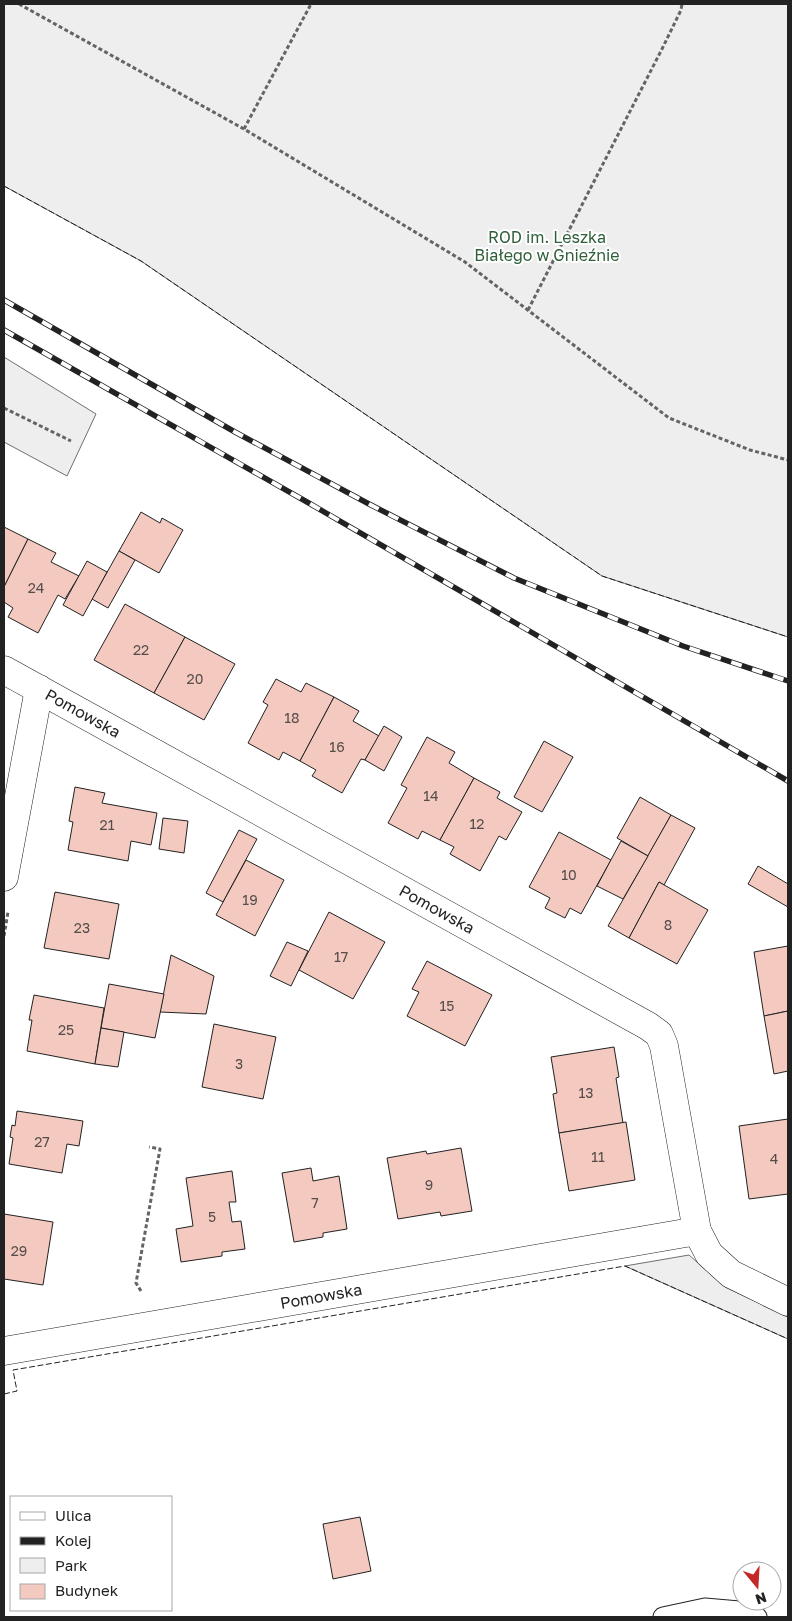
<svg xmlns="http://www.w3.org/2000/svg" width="792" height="1621" font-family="'Golos Text',sans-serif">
	<rect width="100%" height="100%" fill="#fff"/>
	<!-- green -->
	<g fill="#eee" stroke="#6f6f6f">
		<polygon points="4,4 788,4 788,637 602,576 141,261 4,186"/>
		<polygon points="4,357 96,414 67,476 4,442"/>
		<polygon points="689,1255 725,1287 788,1317 788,1339 625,1266"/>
	</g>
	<!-- building -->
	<g fill="#f3c9c0" stroke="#222">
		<polygon points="141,512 160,523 162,518 183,530 159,573 119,551"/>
		<polygon points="4,527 28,539 4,587"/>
		<polygon points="28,539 56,553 51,562 79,576 65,599 58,595 38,633 8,617 13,608 4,602 4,587"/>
		<polygon points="119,551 135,560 108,608 92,599"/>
		<polygon points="87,561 107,572 83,616 63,605"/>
		<polygon points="125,604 185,637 154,693 94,660"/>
		<polygon points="185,637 235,664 204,720 154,693"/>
		<polygon points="276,679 301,692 306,683 334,697 300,761 283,752 279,760 248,743 268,705 263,702"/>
		<polygon points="334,697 359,711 353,721 379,736 365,760 361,759 342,793 312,776 316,770 300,761"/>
		<polygon points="384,726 402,737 384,771 365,760"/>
		<polygon points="427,737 455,752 449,763 474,778 440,840 422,831 418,839 388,823 407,788 401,785"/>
		<polygon points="544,741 573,757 542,812 514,797"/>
		<polygon points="474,778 500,792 497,798 522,812 506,840 499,836 480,871 450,854 454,847 440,840"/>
		<polygon points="75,787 105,793 102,803 157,813 151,845 131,841 128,861 68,850 73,822 69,821"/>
		<polygon points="640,797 671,815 648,856 617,838"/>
		<polygon points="671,815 695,828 664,885 659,882 629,938 608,926"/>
		<polygon points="163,818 188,821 184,853 159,849"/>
		<polygon points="239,830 257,839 223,902 206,893"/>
		<polygon points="559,832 611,860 581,914 570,908 565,918 545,908 550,898 529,887"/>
		<polygon points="621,841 648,856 623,899 597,886"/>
		<polygon points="246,860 284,880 255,936 216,915"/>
		<polygon points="758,866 788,884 788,907 748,884"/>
		<polygon points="659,882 708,910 677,964 629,938"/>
		<polygon points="55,892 119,904 109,959 44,948"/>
		<polygon points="329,912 385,942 353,999 299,970"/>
		<polygon points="287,942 308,951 291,986 270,976"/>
		<polygon points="788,946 788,1011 764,1016 754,952"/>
		<polygon points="171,955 214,976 206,1014 160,1012"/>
		<polygon points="427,961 492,995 465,1046 407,1016 419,992 412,989"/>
		<polygon points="109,984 164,994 155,1038 101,1028"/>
		<polygon points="34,995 104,1008 95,1064 27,1051 32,1020 29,1020"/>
		<polygon points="788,1011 788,1071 774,1074 764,1016"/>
		<polygon points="214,1024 276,1037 263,1099 202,1087"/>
		<polygon points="101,1028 124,1032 118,1067 95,1064"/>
		<polygon points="614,1047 619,1077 616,1078 623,1123 559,1133 553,1094 557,1093 551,1057"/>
		<polygon points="17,1111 83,1121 79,1146 67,1144 62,1173 9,1164 13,1138 10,1137 12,1125 15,1126"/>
		<polygon points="788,1119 788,1194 749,1199 739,1126"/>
		<polygon points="626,1122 635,1180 569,1191 559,1133"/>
		<polygon points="461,1148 472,1211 441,1216 440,1212 398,1219 387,1158 426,1151 427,1154"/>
		<polygon points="311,1168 313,1181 339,1176 347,1229 323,1233 323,1237 294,1242 282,1173"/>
		<polygon points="232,1171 236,1202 229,1202 232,1222 241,1221 245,1249 222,1252 222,1256 181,1262 176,1229 193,1226 186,1178"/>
		<polygon points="4,1214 53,1222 43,1285 4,1279"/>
		<polygon points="360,1517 371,1571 333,1579 323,1524"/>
	</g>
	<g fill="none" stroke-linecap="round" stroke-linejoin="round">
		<defs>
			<polyline id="lane" points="663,1617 705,1608 739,1611 757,1617"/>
			<g id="street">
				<polyline points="4,670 648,1026 659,1034 664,1046 697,1231 4,1351"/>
				<polyline points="4,877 39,689"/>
				<polyline points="697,1231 709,1254 731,1274 788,1302"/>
			</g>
		</defs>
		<!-- lane casing -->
		<use href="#lane" stroke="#222" stroke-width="21"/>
		<!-- street casing -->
		<use href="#street" stroke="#222" stroke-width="29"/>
		<!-- path -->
		<g stroke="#646464" stroke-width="3" stroke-dasharray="4 2.5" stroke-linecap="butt">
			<polyline points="19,4 244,129 465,262 669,418 750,450 788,460"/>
			<polyline points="244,129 311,4"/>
			<polyline points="528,310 662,49 681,10 682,4"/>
			<polyline points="4,408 71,441"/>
			<polyline points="4,936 8,912"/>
			<polyline points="141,1291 136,1283 160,1149 149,1147"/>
		</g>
		<!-- lane -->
		<use href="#lane" stroke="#fff" stroke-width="19"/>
		<!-- street -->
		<use href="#street" stroke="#fff" stroke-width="28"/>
		<defs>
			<g id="rail">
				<polyline points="4,300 235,432 369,504 514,578 683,646 788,681"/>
				<polyline points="4,330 307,502 788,781"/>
			</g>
		</defs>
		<!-- rail casing -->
		<use href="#rail" stroke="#222" stroke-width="5.5"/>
		<!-- rail -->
		<use href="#rail" stroke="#fff" stroke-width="4" stroke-dasharray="11" stroke-linecap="butt"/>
		<!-- fence -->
		<g stroke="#222" stroke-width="1" stroke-dasharray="6 2.5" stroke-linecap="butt">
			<polyline points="4,186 141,261 602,576 788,637"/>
			<polyline points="4,1394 17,1391 13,1370 625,1266 788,1339"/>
		</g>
	</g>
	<g text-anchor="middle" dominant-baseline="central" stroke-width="4" stroke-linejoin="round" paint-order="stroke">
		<!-- number labels -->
		<g font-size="14" fill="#564c4a">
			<text x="36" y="587">24</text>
			<text x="141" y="649">22</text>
			<text x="195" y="678">20</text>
			<text x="292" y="717">18</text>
			<text x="337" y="746">16</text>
			<text x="431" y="795">14</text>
			<text x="477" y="823">12</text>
			<text x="107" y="824">21</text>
			<text x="569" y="874">10</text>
			<text x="250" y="899">19</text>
			<text x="668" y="924">8</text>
			<text x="82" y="927">23</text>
			<text x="341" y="956">17</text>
			<text x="447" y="1005">15</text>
			<text x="66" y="1029">25</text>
			<text x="239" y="1063">3</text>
			<text x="586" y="1092">13</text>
			<text x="42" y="1141">27</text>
			<text x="598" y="1156">11</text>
			<text x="774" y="1158">4</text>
			<text x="429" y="1184">9</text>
			<text x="315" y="1202">7</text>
			<text x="212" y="1216">5</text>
			<text x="19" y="1250">29</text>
		</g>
		<!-- park labels -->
		<g font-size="16" fill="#2f5e38" stroke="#fff">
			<text x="547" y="237">ROD im. Leszka<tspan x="547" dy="18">Białego w Gnieźnie</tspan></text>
		</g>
		<!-- street labels -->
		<g font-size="16" fill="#222" stroke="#fff">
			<text transform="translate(83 713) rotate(29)">Pomowska</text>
			<text transform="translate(437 909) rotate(29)">Pomowska</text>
			<text transform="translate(321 1296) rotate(-10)">Pomowska</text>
		</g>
	</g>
	<!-- border -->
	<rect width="792" height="1621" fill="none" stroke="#222222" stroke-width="10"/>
	<!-- legend -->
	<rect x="10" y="1496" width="162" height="115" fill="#ffffff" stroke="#a7a7a7"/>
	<rect x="20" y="1512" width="25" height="8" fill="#ffffff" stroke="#a7a7a7"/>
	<text x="55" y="1521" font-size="15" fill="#222222">Ulica</text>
	<rect x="20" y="1537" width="25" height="8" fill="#222222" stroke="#a7a7a7"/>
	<text x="55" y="1546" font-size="15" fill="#222222">Kolej</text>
	<rect x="20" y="1558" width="25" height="15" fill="#eeeeee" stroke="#a7a7a7"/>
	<text x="55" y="1571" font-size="15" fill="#222222">Park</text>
	<rect x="20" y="1584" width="25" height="15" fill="#f3c9c0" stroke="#a7a7a7"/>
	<text x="55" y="1596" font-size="15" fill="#222222">Budynek</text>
	<!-- north arrow -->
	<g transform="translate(757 1586) rotate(162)"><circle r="24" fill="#ffffff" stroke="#a7a7a7"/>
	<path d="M0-4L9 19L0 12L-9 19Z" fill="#c62828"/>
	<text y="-8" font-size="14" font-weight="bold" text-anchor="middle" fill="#222222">N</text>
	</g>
</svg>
